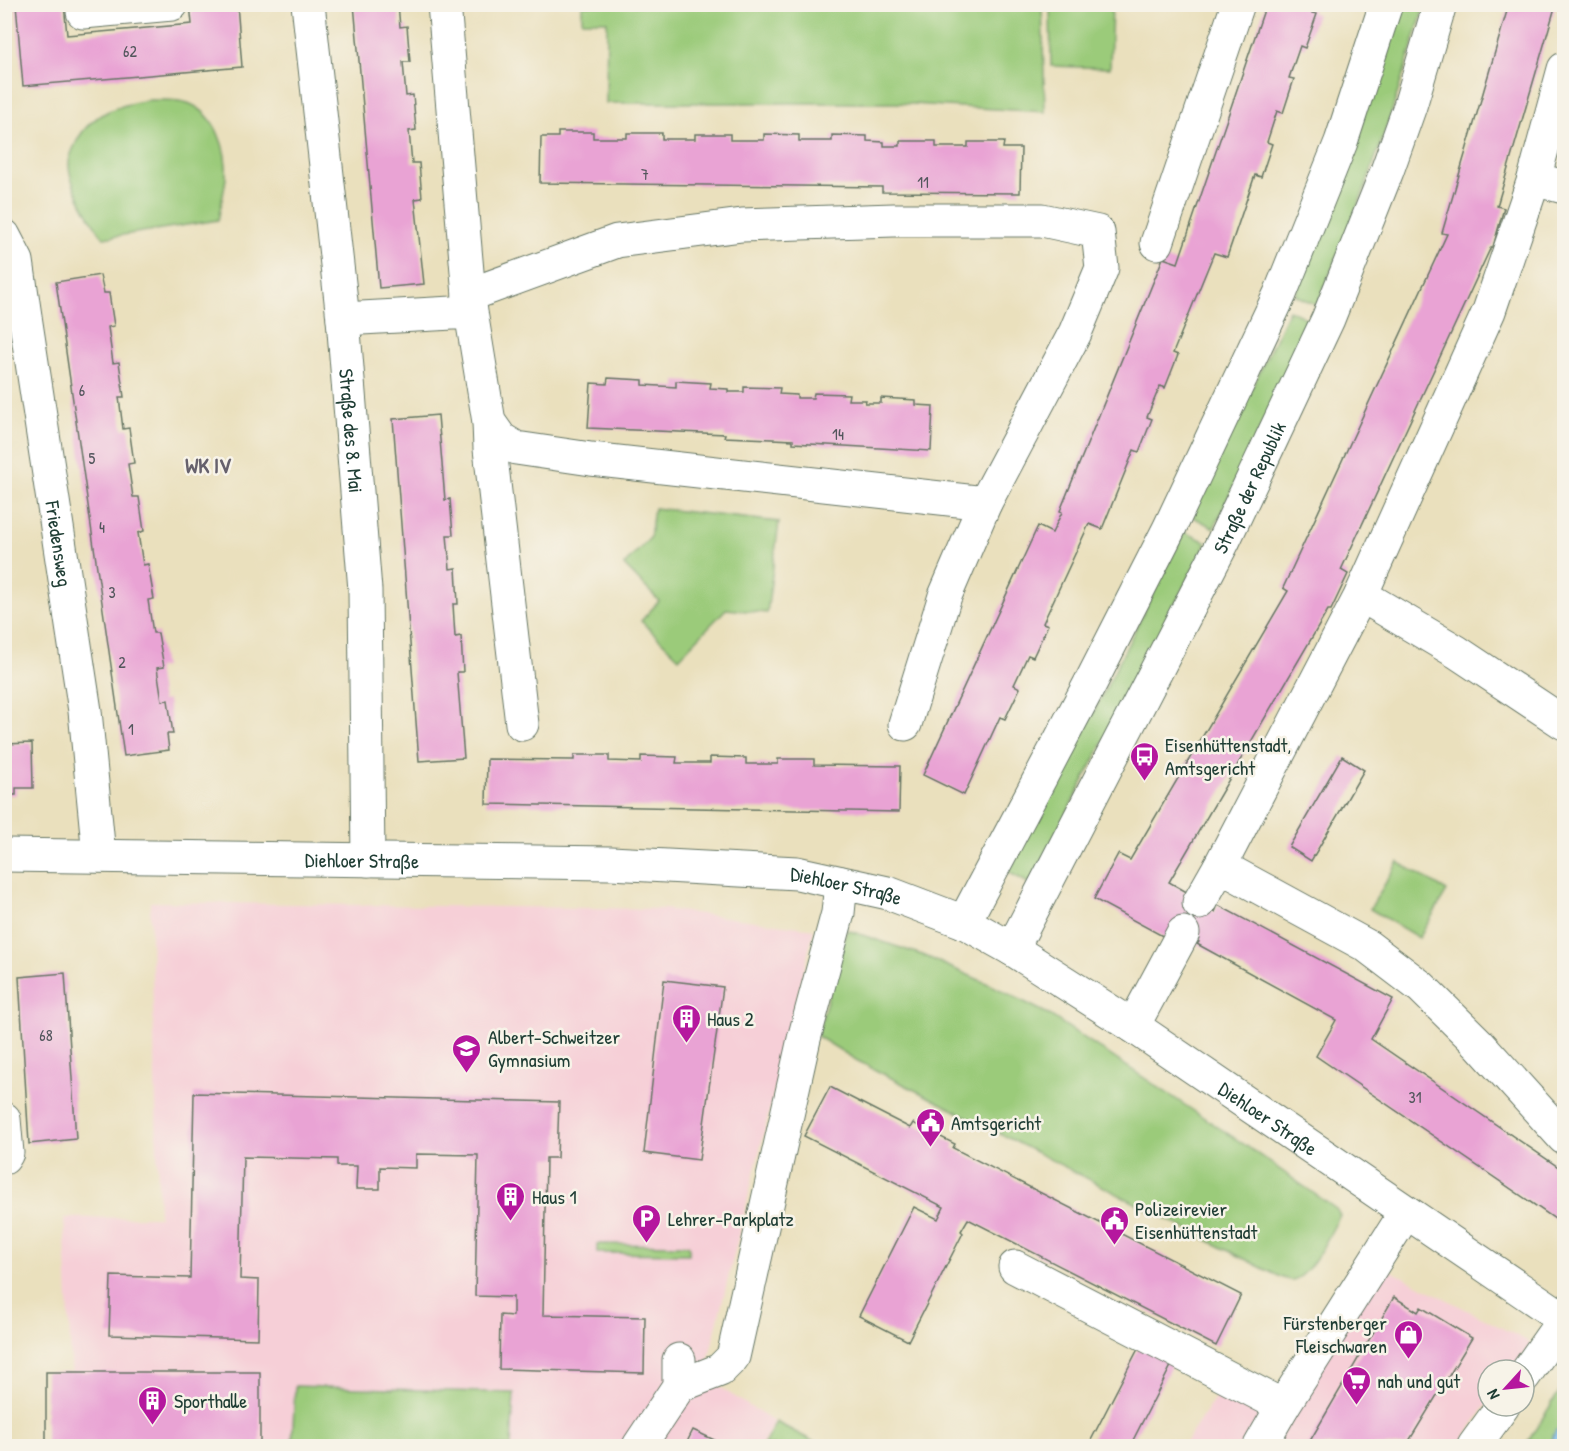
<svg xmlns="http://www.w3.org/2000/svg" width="1569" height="1451" font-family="'Patrick Hand',sans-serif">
	<rect width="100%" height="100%" fill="#f7f3e8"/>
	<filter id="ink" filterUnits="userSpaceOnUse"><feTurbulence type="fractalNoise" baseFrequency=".0167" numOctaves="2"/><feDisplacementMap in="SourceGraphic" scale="12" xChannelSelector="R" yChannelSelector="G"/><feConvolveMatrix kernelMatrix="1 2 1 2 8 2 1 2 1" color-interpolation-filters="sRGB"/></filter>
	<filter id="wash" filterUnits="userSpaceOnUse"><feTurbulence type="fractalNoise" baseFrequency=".008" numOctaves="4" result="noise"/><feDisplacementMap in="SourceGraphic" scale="24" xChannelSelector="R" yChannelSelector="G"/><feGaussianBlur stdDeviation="1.35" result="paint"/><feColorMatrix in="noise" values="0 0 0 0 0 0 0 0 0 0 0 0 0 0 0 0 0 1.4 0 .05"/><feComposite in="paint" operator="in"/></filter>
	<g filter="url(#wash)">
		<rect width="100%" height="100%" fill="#eae0bd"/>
		<!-- built -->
		<g fill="#f6cfd7">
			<polygon points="150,902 664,909 814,929 704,1377 774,1422 761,1446 75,1446 64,1218 159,1217"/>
			<polygon points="1382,1266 1531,1343 1512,1370 1488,1370 1488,1403 1458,1446 1183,1446 1224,1384 1289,1412"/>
		</g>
		<!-- green -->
		<g fill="#9bcb7a" stroke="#5d8457" stroke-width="1.5">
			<polygon points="582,5 1042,5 1045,112 896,103 606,103 607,21 582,21"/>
			<polygon points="1050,5 1112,5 1110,68 1051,66"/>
			<polygon points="1399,5 1425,5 1391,114 1365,188 1317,305 1295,295"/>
			<path d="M 150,100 C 163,100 176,99 188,103 C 216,113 228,150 226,178 C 224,192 221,206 218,220 L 104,238 C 92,223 68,183 69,163 C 69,156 74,147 77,141 C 91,113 121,104 150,100 Z"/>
			<polygon points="1289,310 1310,320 1214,528 1191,516"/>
			<polygon points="654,508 779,522 767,613 726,609 679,658 641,621 659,601 624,565 650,538"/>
			<polygon points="1184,532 1207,542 1030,884 1008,872 1096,708"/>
			<polygon points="1398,862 1447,891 1419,938 1370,909"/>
			<path d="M 847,930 L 925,956 L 993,986 L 1048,1014 L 1245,1145 L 1336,1209 L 1340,1215 L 1338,1219 C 1330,1233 1308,1282 1290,1280 C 1283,1279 1275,1274 1268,1271 L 856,1060 L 817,1036 Z"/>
			<polygon points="597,1244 689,1245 689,1254 597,1253"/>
			<polygon points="1564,1384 1564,1446 1525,1446"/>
			<polygon points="295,1386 514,1393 511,1446 292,1446"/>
			<polygon points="776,1422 822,1446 763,1446"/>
		</g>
		<!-- water -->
		<polygon fill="#7abcef" stroke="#4c7c92" stroke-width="1.5" points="1564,1427 1564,1446 1548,1446 1556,1430"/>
		<g id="blocks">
			<!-- building -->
			<g fill="#e9a3d4">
				<polygon points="16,4 64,4 67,35 192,24 190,4 237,4 242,67 23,86"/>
				<polygon points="354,4 398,4 400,27 407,26 410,62 403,62 406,96 413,95 416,130 409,131 412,163 419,163 422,198 415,199 424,284 379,288"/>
				<polygon points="1266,4 1314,4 1312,13 1317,14 1305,48 1300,46 1289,78 1294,79 1283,113 1277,111 1267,142 1272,144 1261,177 1255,175 1227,257 1214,253 1173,353 1178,355 1165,388 1160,386 1147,417 1152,419 1139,452 1134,450 1102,529 1089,524 1043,623 1048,625 1033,657 1028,655 1014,685 1020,688 1005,719 1000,717 964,795 923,775 1038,526 1052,533 1062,512 1060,511 1163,258 1178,263"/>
				<polygon points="1509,4 1556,4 1497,206 1504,208 1493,247 1491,247 1341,570 1348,574 1331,610 1328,610 1169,882 1192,895 1190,898 1215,912 1218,905 1393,999 1371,1039 1564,1171 1564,1225 1316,1056 1336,1020 1197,944 1199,942 1174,928 1168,939 1094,899 1118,854 1130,860 1288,591 1283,588 1447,234 1442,233"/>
				<polygon points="558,132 593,132 593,138 627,138 627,133 662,133 662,139 695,139 695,134 730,134 730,140 764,140 764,134 799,135 799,141 832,141 832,135 867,136 867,141 884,142 884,146 900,146 900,141 936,141 936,147 968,147 968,142 1004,142 1003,148 1021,148 1020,193 882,192 882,187 540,183 541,137 558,137"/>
				<polygon points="100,275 104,293 109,293 114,326 108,327 113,363 119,362 124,397 119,397 123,429 129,428 134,463 128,464 133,497 139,497 144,531 138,533 143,565 148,564 154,599 148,600 153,633 158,633 164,667 157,668 162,701 168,700 173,734 167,734 169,750 124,756 56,282"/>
				<polygon points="608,378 643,380 643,385 676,387 676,381 711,383 710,388 728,389 728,392 744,392 744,387 780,388 779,394 797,395 797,398 813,398 814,393 849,394 848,400 866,400 865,403 881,403 881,398 916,400 916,405 933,406 931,451 793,443 793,440 724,437 725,434 588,428 591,383 607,384"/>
				<polygon points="438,415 445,500 450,499 453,535 447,535 450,569 456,568 458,604 453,604 455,637 461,636 463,672 457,672 464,758 419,761 393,419"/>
				<polygon points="32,743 33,788 16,788 16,795 4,795 4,744"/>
				<polygon points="574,755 609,755 609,761 641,762 641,756 677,757 676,763 710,763 710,757 746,758 746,764 778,764 778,759 814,759 814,765 900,766 899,812 486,804 487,759 574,760"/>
				<polygon points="1342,756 1364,770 1311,861 1289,847"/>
				<polygon points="65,973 76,1139 29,1144 19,977"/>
				<polygon points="664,980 723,987 699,1160 644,1153"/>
				<polygon points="830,1087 910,1128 913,1123 955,1144 953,1148 1241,1295 1216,1346 968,1219 961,1231 963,1233 908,1341 859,1316 914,1207 938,1219 944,1207 804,1136"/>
				<polygon points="194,1093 559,1102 557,1158 546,1158 543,1315 645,1317 644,1373 499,1369 500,1315 513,1316 513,1297 475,1296 478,1155 416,1154 416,1168 380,1167 380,1189 356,1189 357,1166 337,1166 337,1159 243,1157 240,1279 259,1280 258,1339 109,1335 111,1276 190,1278"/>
				<polygon points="1394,1297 1418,1312 1421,1307 1472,1338 1406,1446 1307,1446"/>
				<polygon points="1140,1345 1173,1362 1130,1446 1088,1446"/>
				<rect x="46" y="1372" width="214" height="74"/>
				<polygon points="693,1430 727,1446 685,1446"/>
			</g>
		</g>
	</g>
	<g filter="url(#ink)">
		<use href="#blocks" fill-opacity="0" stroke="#667664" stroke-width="1.5"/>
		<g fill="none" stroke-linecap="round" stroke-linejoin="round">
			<defs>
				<g id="minor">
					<polyline points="83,4 83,12 172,4"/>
					<path id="s1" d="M 308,4 L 343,319 L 365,590 L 368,860"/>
					<polyline points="444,4 469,295"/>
					<polyline points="1564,69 1534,179 1489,311 1361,595 1220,866 1367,946 1421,987 1479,1044 1564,1138"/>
					<polyline points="1534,179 1564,187"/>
					<path id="s2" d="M 4,236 L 17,261 L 26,323 L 85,711 L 99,855"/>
					<polyline points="1157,243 1238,4"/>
					<polyline points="343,319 471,312 469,295 617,241 742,225 894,220 1042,220 1098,232 1102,268 1075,333 985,503 591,459 516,448 501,439 489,422 471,312"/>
					<polyline points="489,422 490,449 522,724"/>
					<polyline points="1361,595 1457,652 1564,723"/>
					<polyline points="905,724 945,596 985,503"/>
					<path id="s3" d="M 4,855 L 611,863 L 797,873 L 888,893 L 964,922 L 1012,949 L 1133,1026 L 1564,1319"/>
					<polyline points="1199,903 1220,866"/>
					<polyline points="964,922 1092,680 1169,529 1280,294 1341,142 1386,4"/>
					<path id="s4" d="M 1012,949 L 1223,542 L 1328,319 L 1387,171 L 1410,106 L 1440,4"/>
					<polyline points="1133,1026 1183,933"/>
					<polyline points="4,1119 7,1153 4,1158"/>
					<polyline points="1015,1267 1283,1406 1406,1212"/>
					<polyline points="1524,1376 1564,1319"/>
					<polyline points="679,1386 720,1370 733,1357 804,1039 838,913 841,883"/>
					<polyline points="639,1446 679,1386 679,1360"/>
					<polyline points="1260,1446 1283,1406"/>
					<polyline points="1474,1446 1503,1406"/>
				</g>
			</defs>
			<!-- minor casing -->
			<use href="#minor" stroke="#667664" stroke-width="35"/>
			<!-- minor -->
			<use href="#minor" stroke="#fff" stroke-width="33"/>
		</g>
	</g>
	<!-- icons -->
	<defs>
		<symbol id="bus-pin" viewBox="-11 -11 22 30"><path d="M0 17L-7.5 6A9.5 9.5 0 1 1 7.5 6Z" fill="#b5179e" stroke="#f7f3e8"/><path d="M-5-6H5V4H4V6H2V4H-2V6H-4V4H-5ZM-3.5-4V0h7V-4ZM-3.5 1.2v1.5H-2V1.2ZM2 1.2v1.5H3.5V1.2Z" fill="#fff"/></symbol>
		<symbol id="building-pin" viewBox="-11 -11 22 30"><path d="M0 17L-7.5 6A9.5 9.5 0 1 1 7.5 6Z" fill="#b5179e" stroke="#f7f3e8"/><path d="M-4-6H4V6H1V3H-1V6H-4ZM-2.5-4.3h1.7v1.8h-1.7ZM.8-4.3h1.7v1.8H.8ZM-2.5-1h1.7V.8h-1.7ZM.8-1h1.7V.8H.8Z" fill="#fff"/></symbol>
		<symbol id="school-pin" viewBox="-11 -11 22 30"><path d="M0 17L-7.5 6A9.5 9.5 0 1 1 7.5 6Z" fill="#b5179e" stroke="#f7f3e8"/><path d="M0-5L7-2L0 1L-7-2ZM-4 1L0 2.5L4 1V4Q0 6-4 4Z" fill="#fff"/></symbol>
		<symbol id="civic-pin" viewBox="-11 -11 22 30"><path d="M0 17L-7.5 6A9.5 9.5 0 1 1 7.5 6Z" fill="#b5179e" stroke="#f7f3e8"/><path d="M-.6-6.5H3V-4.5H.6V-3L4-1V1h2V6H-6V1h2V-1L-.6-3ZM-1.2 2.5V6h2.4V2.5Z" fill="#fff"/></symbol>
		<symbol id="parking-pin" viewBox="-11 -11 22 30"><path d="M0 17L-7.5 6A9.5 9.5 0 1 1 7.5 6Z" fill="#b5179e" stroke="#f7f3e8"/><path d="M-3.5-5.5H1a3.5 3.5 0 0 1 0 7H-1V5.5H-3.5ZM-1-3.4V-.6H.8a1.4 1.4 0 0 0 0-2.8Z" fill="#fff"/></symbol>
		<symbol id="shop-pin" viewBox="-11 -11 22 30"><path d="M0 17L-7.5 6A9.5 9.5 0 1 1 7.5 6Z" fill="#b5179e" stroke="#f7f3e8"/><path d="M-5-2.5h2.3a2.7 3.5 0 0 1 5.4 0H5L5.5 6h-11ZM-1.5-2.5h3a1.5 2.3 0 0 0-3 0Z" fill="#fff"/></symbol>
		<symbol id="supermarket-pin" viewBox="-11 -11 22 30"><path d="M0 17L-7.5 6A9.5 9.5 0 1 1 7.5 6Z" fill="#b5179e" stroke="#f7f3e8"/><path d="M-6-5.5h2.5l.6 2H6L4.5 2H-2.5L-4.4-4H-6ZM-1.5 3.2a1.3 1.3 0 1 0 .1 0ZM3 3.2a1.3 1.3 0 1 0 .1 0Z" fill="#fff"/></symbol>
	</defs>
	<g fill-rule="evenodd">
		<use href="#bus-pin" x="1128" y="740" width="33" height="45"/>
		<use href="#building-pin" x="670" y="1002" width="33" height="45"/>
		<use href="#school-pin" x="450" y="1032" width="33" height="45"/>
		<use href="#civic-pin" x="914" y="1106" width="33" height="45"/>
		<use href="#building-pin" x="494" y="1180" width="33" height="45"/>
		<use href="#parking-pin" x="630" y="1202" width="33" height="45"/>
		<use href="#civic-pin" x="1098" y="1204" width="33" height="45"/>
		<use href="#shop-pin" x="1392" y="1318" width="33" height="45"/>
		<use href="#supermarket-pin" x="1340" y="1364" width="33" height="45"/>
		<use href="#building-pin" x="136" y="1384" width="33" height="45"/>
	</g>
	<g text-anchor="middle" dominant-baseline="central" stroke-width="5" stroke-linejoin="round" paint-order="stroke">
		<!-- number labels -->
		<g font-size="16" fill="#52565c">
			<text x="130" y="51">62</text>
			<text x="645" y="174">7</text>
			<text x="923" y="182">11</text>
			<text x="82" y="390">6</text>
			<text x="838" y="434">14</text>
			<text x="92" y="458">5</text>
			<text x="102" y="527">4</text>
			<text x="112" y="592">3</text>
			<text x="122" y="662">2</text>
			<text x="131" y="729">1</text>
			<text x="46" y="1035">68</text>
			<text x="1415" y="1097">31</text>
		</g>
		<!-- street labels -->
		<g font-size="20" fill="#1f3d34" stroke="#f7f3e8">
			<text stroke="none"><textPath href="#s1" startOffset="429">Straße des 8. Mai</textPath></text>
			<text stroke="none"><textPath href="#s4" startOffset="519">Straße der Republik</textPath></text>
			<text stroke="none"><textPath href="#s2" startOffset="314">Friedensweg</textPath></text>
			<text stroke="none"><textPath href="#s3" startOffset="358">Diehloer Straße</textPath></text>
			<text stroke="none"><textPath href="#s3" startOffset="844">Diehloer Straße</textPath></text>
			<text stroke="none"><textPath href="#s3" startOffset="1330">Diehloer Straße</textPath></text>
		</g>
		<!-- poi labels -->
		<g font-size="20" fill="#1f3d34" stroke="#f7f3e8" text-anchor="start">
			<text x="1165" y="744">Eisenhüttenstadt,<tspan x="1165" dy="23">Amtsgericht</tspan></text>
			<text x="707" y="1018">Haus 2</text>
			<text x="488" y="1036">Albert-Schweitzer<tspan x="488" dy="23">Gymnasium</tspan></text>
			<text x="951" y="1122">Amtsgericht</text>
			<text x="532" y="1196">Haus 1</text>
			<text x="1135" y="1208">Polizeirevier<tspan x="1135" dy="23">Eisenhüttenstadt</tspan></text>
			<text x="668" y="1218">Lehrer-Parkplatz</text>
			<text x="1387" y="1322" text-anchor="end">Fürstenberger<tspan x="1387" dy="23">Fleischwaren</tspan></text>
			<text x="1377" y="1380">nah und gut</text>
			<text x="174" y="1400">Sporthalle</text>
		</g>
		<!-- neighbourhood labels -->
		<g font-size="21" font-weight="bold" fill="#66616c" stroke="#f7f3e8">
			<text x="208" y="465">WK IV</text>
		</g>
	</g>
	<!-- margin -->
	<rect width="1569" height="1451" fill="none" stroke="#f7f3e8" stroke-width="24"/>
	<!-- north arrow -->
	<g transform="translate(1506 1388) rotate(243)"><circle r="28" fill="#f7f3e8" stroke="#a1aaa0" stroke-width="1.5"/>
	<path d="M0-4.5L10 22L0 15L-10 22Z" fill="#b5179e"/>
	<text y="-9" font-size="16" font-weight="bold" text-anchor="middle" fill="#1f3d34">N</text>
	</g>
</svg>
